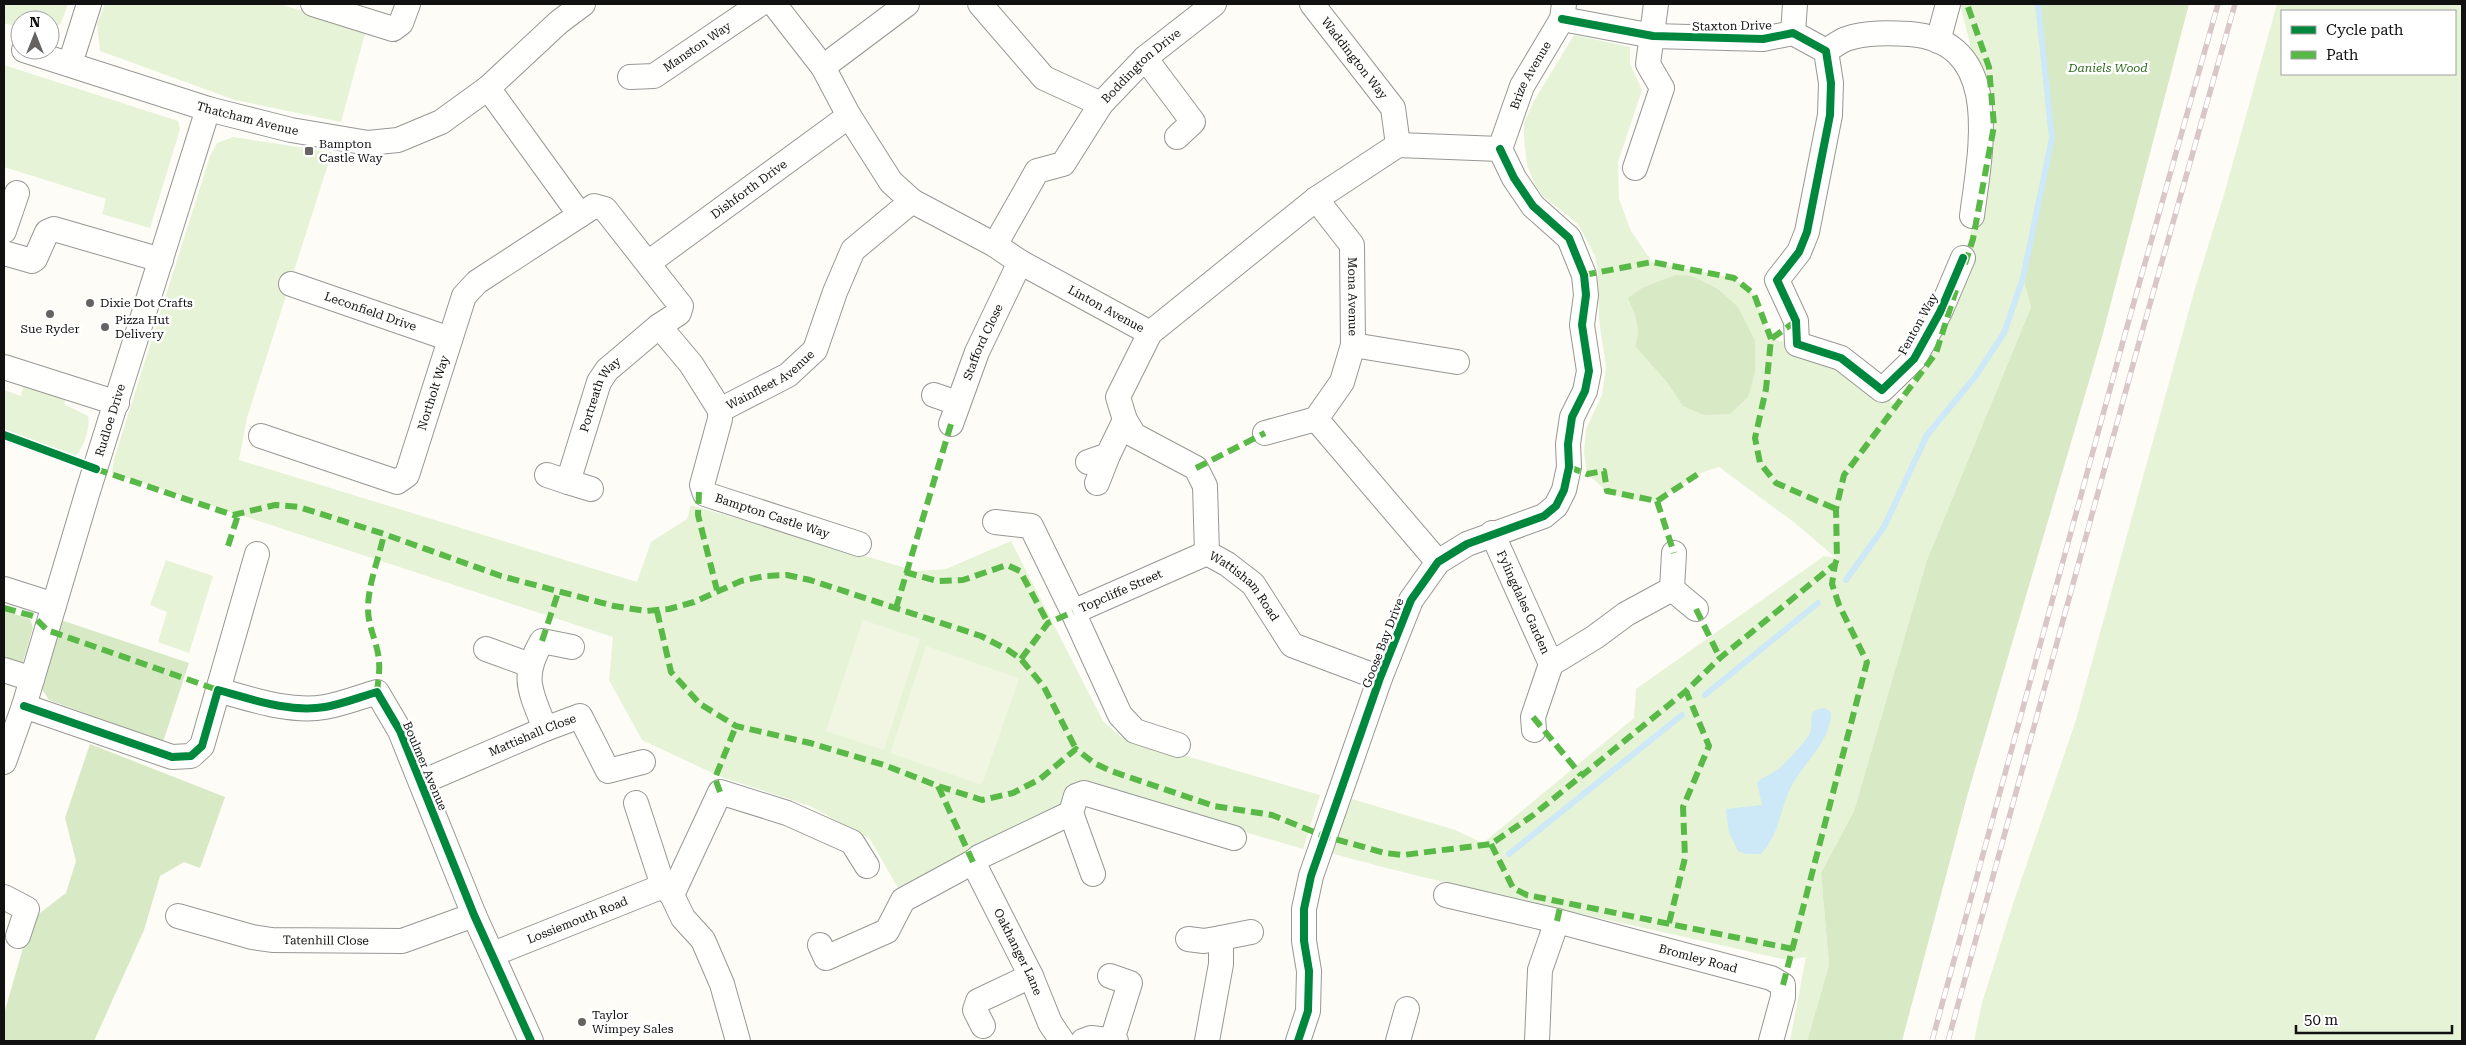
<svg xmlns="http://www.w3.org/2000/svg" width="2466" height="1045" font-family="'Roboto Serif',serif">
	<rect width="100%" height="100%" fill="#fdfcf7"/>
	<!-- green -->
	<g fill="#e7f3d7" fill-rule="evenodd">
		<polygon points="4,4 68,4 61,23 50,32 50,20 20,20 20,28 4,23"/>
		<polygon points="105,4 279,4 366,30 341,122 235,100 100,51 97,24"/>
		<path d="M 1960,4 L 2038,4 L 2052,138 L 2023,278 L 2031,307 L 1927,560 L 1854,811 L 1821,873 L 1829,965 L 1807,1041 L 1790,1041 L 1806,957 L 1787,960 C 1634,925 1481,894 1330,853 L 1352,799 L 1455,830 L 1483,843 L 1634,718 L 1636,689 L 1824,556 L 1836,558 L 1795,523 L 1719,467 L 1698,474 L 1657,501 L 1629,500 L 1607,491 L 1587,474 L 1584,452 L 1586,429 L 1602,395 L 1606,367 L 1599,319 L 1598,273 L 1595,256 L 1578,224 L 1543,196 L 1535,185 L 1527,165 L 1524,137 L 1524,123 L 1534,101 L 1574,35 L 1630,47 L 1630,64 L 1642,90 L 1618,162 L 1619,199 L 1631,231 L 1652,262 L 1734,278 L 1754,294 L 1771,339 L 1797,344 L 1841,358 L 1897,407 L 1932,350 L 1970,235 L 1991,127 Z"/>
		<path d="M 2277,4 L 2462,4 L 2462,1041 L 1974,1041 L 1982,1003 L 2013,904 L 2076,720 L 2194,292 L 2225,191 ZM 2282,11 L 2455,11 L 2455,74 L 2282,74 Z"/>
		<polygon points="4,65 178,121 180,129 150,228 102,214 106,199 4,167"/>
		<polygon points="233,137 332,152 247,418 239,460 637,582 651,542 687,519 691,505 916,571 946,569 1011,541 1103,721 1121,737 1320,795 1303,849 1074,782 1063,808 898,888 870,839 810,806 721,777 642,740 609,680 613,637 112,473 114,459 210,156 217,143"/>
		<path d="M 25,381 L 67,395 L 64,404 L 88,416 C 91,427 83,450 75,456 L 31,442 L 4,430 L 4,390 L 21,396 Z"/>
		<polygon points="166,560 213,576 189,653 158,642 167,612 150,605"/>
	</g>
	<!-- forest -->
	<g fill="#d8eac5">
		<polygon points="2038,4 2189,4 2102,337 1968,793 1902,1041 1807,1041 1829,965 1821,873 1854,811 1927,560 2031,307 2023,278 2052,138"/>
		<path d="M 1675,275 L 1692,276 L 1718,289 L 1738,307 L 1755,341 L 1755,373 L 1748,397 L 1730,414 L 1704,415 L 1683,406 L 1667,382 L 1635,346 C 1642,328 1635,315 1628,298 L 1642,288 Z"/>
		<polygon points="4,611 30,619 33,628 22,665 5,661"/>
		<polygon points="61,620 189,663 163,742 49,700 40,686"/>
		<polygon points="90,744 225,797 200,868 184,862 160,876 144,930 94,1041 4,1041 4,1014 31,920 66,893 76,861 65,818"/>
	</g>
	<!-- pitch -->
	<g fill="#f0f6e1">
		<polygon points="863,620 920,639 884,750 826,731"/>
		<polygon points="926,646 1019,678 982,785 890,753"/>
	</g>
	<!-- water -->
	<path fill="#cde8f7" d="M 1825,708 L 1831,712 C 1832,739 1805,762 1792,785 C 1779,810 1781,832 1761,854 L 1746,854 L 1738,851 L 1729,833 L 1726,809 L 1762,805 L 1757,782 C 1763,777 1770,775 1777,770 C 1784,765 1807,740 1810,733 C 1812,727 1811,720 1812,713 L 1818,709 Z"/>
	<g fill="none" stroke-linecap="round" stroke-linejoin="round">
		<!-- stream -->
		<g stroke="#cde8f7" stroke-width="6">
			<polyline points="1846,580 1884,527 1927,435 1975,377 2004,333 2023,278 2052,138 2038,4"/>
			<polyline points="1705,695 1818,603"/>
			<polyline points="1509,854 1682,715"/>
		</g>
		<defs>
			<g id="minor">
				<polyline points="313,4 393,29 401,23 408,4"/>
				<path id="s1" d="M 774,4 L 823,67 L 849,116 L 891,182 L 912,201 L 995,245 L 1020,262 L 1150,333"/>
				<path id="s2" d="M 980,4 L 1044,78 L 1101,104 L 1145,58 L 1214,4"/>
				<path id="s3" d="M 1312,4 L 1393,108 L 1398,145"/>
				<polyline points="1562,19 1653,36 1763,39 1793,33 1826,51 1831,83 1830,115 1807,232 1799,252 1777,280 1796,321 1797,344 1841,358 1882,390 1914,359 1940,312 1963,258"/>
				<polyline points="1793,33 1795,4"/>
				<polyline points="1938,41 1948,4"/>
				<path id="s4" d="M 24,50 L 208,109 L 291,130 L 368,143 L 398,140 L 441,122 L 488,88 L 559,22 L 583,4"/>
				<path d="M 1826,51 C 1832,47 1839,42 1846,39 C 1866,32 1890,33 1910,34 C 2005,42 1980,152 1972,216"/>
				<polyline points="1145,58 1193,122 1177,137"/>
				<polyline points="70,64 89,4"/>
				<polyline points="823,67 907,4"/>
				<path id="s5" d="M 630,77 L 654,76 L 760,4"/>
				<path id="s6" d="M 488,88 L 580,215 L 594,206 L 605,209 L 681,306 L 679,313 L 659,326 L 691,364 L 720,410 L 720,419 L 702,485 L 705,494 L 859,544"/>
				<path id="s7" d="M 1500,149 L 1522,86 L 1562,19 L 1564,4"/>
				<polyline points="1635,168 1662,88 1648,64 1656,4"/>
				<path id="s8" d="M 1316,199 L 1352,245 L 1353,345 L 1342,382 L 1316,419"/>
				<polyline points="4,231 17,193"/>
				<polyline points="995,245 1037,171 1063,164 1101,104"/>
				<polyline points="4,253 32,261 35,259 47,232 54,229 161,260"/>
				<path id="s9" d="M 648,263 L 849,116"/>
				<path id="s10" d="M 291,284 L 450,339"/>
				<polyline points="1353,345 1457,362"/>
				<polyline points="4,367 117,403"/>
				<polyline points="934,395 957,403"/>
				<path id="s11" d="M 720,410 L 788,375 L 815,350 L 835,292 L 853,250 L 912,201"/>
				<path id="s12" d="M 951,424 L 977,352 L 1020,262"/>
				<polyline points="1265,433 1316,419 1438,562"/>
				<path id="s13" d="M 261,436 L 397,482 L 407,475 L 464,296 L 477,282 L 580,215"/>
				<polyline points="1088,462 1108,455 1125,420"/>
				<path id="s14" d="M 547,475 L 568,482 L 599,382 L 607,370 L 659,326"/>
				<polyline points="568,482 591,489"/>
				<polyline points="1097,483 1108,455"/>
				<path id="s15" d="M 995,522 L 1031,526 L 1073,612 L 1207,553"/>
				<path id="s16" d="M 1492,533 L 1551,664 L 1533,717 L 1534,730"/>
				<polyline points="1207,553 1205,486 1196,468 1134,435 1125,420 1118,397 1150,333 1316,199 1398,145 1500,149"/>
				<path id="s17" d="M 1207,553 L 1227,564 L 1253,584 L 1292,645 L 1380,678"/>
				<polyline points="4,589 54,605"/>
				<polyline points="1672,589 1696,609"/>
				<polyline points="1073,612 1120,715 1135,731 1178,745"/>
				<polyline points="486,649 530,665"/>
				<polyline points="1551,664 1595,637 1626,614 1672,589 1674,553"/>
				<polyline points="4,670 32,679"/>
				<polyline points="218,690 257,554"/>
				<path d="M 24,706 L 172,757 L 191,756 L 202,746 L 218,690 C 251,699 289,713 325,707 C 342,704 360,697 377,692 L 400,731 L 474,915 L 531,1041"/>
				<path d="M 545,729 C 531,691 520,679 542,641 L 572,647"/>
				<path id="s18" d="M 4,762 L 24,706 L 88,491 L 208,109"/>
				<path id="s19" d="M 422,782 L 545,729 L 580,716 L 608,771 L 643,762"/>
				<polyline points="636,803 663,886"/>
				<polyline points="1071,813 1076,796 1084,793 1234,838"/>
				<polyline points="973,862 979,857 1071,813 1093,874"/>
				<polyline points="672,895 720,792 787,813 852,842 867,866"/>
				<polyline points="1446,895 1557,921 1540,970 1537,1041"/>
				<polyline points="4,897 27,909 18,936"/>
				<path id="s20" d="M 178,916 L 252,937 L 272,940 L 402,941 L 474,915"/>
				<path id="s21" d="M 1557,921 L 1771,978 L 1783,985 L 1783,997 L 1771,1041"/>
				<polyline points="1221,938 1251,932"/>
				<polyline points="1188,939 1204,941 1221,938 1221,964 1207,1041"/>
				<path id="s22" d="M 820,945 L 826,958 L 887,931 L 903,900 L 973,862 L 1031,976 L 1050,1023 L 1062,1041"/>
				<path id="s23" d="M 493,954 L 663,886 L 672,895 L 683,918 L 703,940 L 722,984 L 738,1041"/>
				<polyline points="1110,976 1130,983 1112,1040"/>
				<polyline points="983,1026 975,1010 978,1001 1031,976"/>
				<polyline points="1083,1041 1091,1038 1116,1041"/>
				<polyline points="1298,1041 1308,1011 1309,971 1304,941 1304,909 1311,876 1380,678 1411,600 1438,562 1467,544 1544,516 1556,506 1564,490 1569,467 1568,444 1572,417 1585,391 1589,371 1582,325 1586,295 1584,275 1569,238 1533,206 1514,178 1500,149"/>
				<polyline points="1398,1041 1407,1009"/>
			</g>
		</defs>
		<!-- minor casing -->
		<use href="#minor" stroke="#979795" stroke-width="26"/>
		<!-- minor -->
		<use href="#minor" stroke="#fffffe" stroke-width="24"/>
		<defs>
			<g id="rail">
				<polyline points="1932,1041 2125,334 2218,4"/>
				<polyline points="1948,1041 2140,339 2235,4"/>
			</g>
		</defs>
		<!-- rail casing -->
		<use href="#rail" stroke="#d9c6c7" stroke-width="5.5"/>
		<!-- rail -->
		<use href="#rail" stroke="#fff" stroke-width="4" stroke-dasharray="11" stroke-linecap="butt"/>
		<!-- quiet -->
		<g stroke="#58b947" stroke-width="6" stroke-dasharray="12 6" stroke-linecap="butt">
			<polyline points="1965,264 1973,239 1994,126 1989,67 1967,4"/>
			<polyline points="1584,275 1652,262 1734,278 1754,294 1771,339"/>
			<polyline points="1796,321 1771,339 1766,389 1755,438 1760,463 1776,483 1836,509"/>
			<polyline points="1569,467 1587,474 1604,471 1607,491 1657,501 1698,474"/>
			<polyline points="1196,468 1265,433"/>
			<polyline points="96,469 233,515 275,505 299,507 384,534 501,576 614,606 646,611 669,609 694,602 741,581 765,576 787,575 810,580 981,636 1008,650 1021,659 1044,687 1076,749"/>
			<polyline points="699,492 698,515 717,590"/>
			<polyline points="1657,501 1674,553"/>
			<polyline points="228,546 238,515"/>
			<polyline points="905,572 937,581 963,580 1007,565 1020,571 1048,623"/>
			<polyline points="4,608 33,616 47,630 218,690"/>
			<polyline points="896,608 951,424"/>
			<polyline points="1696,609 1720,658"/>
			<polyline points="657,611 671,672 700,704 736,726 810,743 884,765 938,786 982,800 1013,793 1040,779 1076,749 1094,763 1111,771 1214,806 1272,815 1324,836 1385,853 1403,855 1491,844 1532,816 1686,691 1720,658 1835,564 1837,559 1836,509 1844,475 1936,353 1956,290"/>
			<polyline points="542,641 559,590"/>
			<polyline points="1021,659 1048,623 1073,612"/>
			<path d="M 377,692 C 378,682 380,671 379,661 C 378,644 368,627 368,609 C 368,583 379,559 384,534"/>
			<polyline points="1533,717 1581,775"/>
			<polyline points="938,786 973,862"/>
			<polyline points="720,792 715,778 736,726"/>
			<polyline points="1491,844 1513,888 1527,895 1793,949"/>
			<polyline points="1557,921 1561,903"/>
			<polyline points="1669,923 1685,858 1683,807 1709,746 1686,691"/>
			<polyline points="1783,985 1867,662 1839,605 1832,584 1835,564"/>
		</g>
		<defs>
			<g id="cycleway">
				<polyline points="1562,19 1653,36 1763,39 1793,33 1826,51 1831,83 1830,115 1807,232 1799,252 1777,280 1796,321 1797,344 1841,358 1882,390 1914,359 1940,312 1963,258"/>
				<polyline points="4,435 96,469"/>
				<path d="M 24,706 L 172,757 L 191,756 L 202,746 L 218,690 C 251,699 289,713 325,707 C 342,704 360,697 377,692 L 400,731 L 474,915 L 531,1041"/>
				<polyline points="1298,1041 1308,1011 1309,971 1304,941 1304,909 1311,876 1380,678 1411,600 1438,562 1467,544 1544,516 1556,506 1564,490 1569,467 1568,444 1572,417 1585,391 1589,371 1582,325 1586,295 1584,275 1569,238 1533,206 1514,178 1500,149"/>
			</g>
		</defs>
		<!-- cycleway casing -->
		<use href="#cycleway" stroke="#fff" stroke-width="11"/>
		<!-- cycleway -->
		<use href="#cycleway" stroke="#00873e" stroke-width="8"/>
	</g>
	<!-- markers -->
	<g fill="#646362" stroke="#fff" stroke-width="2">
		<rect x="304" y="146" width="10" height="10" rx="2.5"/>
		<circle cx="90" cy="303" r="5"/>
		<circle cx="50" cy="314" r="5"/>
		<circle cx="105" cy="327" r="5"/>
		<circle cx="582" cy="1022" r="5"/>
	</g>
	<g text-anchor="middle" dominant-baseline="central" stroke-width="5" stroke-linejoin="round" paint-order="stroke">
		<!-- street labels -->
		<g font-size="12" fill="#111" stroke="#fff">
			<text transform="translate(1732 26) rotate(-1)">Staxton Drive</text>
			<text stroke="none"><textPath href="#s5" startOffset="76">Manston Way</textPath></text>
			<text stroke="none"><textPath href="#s3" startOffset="69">Waddington Way</textPath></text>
			<text stroke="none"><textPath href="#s2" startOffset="216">Boddington Drive</textPath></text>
			<text stroke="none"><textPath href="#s7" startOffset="80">Brize Avenue</textPath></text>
			<text stroke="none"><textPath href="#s4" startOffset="234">Thatcham Avenue</textPath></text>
			<text stroke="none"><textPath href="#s9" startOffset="125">Dishforth Drive</textPath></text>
			<text stroke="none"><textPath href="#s8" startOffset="110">Mona Avenue</textPath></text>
			<text stroke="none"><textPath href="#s1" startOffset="464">Linton Avenue</textPath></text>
			<text stroke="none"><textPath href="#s10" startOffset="84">Leconfield Drive</textPath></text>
			<text transform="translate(1918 324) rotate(-61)">Fenton Way</text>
			<text stroke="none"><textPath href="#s12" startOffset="88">Stafford Close</textPath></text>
			<text stroke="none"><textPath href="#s11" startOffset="59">Wainfleet Avenue</textPath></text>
			<text stroke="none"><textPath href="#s13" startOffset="242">Northolt Way</textPath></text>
			<text stroke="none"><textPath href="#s14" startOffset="116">Portreath Way</textPath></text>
			<text stroke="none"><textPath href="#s18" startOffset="358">Rudloe Drive</textPath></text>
			<text stroke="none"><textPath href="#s6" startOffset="601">Bampton Castle Way</textPath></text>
			<text stroke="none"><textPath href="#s17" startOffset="51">Wattisham Road</textPath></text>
			<text stroke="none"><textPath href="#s15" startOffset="184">Topcliffe Street</textPath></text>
			<text stroke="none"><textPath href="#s16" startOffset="76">Fylingdales Garden</textPath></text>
			<text transform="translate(1383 643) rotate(-69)">Goose Bay Drive</text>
			<text stroke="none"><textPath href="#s19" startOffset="120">Mattishall Close</textPath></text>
			<text transform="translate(425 766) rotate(67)">Boulmer Avenue</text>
			<text stroke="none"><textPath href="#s23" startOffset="91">Lossiemouth Road</textPath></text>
			<text stroke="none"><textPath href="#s20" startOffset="151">Tatenhill Close</textPath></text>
			<text stroke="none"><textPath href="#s22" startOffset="296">Oakhanger Lane</textPath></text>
			<text stroke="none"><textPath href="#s21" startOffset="146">Bromley Road</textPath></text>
		</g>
		<!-- park labels -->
		<g font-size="12" font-style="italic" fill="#2f6b1f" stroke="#fff">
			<text x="2108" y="68">Daniels Wood</text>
		</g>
		<!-- poi labels -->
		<g font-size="12" fill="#111" stroke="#fff" text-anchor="start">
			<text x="319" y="144">Bampton<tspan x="319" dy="14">Castle Way</tspan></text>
			<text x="100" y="303">Dixie Dot Crafts</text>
			<text x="115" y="320">Pizza Hut<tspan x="115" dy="14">Delivery</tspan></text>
			<text x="50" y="329" text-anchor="middle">Sue Ryder</text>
			<text x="592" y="1015">Taylor<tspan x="592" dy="14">Wimpey Sales</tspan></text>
		</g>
	</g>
	<!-- border -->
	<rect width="2466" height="1045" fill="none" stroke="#111111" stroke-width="10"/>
	<!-- legend -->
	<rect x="2281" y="10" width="175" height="65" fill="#ffffff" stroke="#a0a0a0"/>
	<rect x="2291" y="26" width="25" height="8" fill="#00873e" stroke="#a0a0a0"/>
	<text x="2326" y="35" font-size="15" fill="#111111">Cycle path</text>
	<rect x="2291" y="51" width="25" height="8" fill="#58b947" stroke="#a0a0a0"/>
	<text x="2326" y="60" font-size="15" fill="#111111">Path</text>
	<!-- north arrow -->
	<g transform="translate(35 35)"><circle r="24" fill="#ffffff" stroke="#a0a0a0"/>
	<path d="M0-4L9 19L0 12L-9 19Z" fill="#646362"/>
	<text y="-8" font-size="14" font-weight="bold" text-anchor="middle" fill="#111111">N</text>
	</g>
	<!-- scale -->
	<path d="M2296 1025v8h156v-8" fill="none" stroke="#111111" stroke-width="2.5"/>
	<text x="2304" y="1025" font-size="15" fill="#111111" stroke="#ffffff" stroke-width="4" paint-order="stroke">50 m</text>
</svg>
